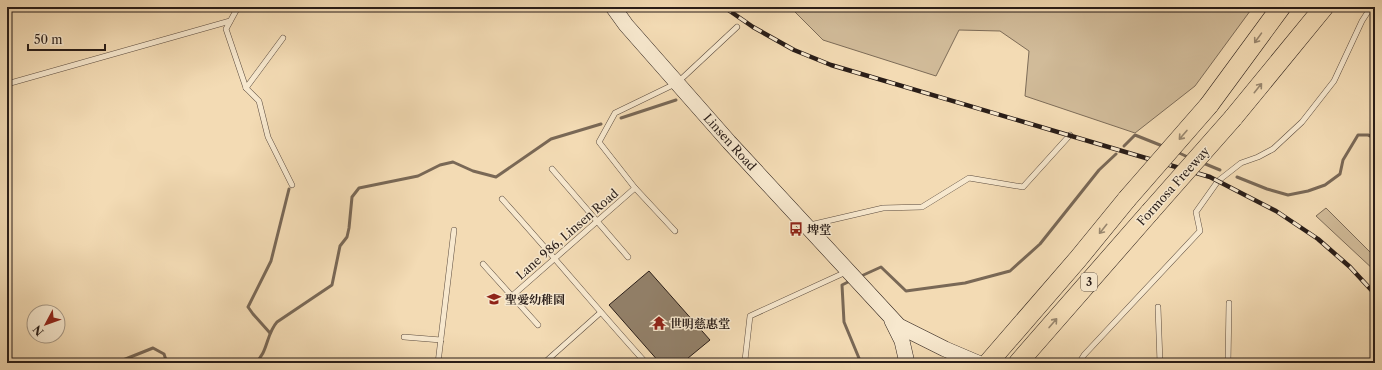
<svg xmlns="http://www.w3.org/2000/svg" width="1382" height="370" font-family="'Libre Caslon Text','Noto Serif TC',serif">
	<rect width="100%" height="100%" fill="#f3dbb4"/>
	<filter id="stains"><feTurbulence type="fractalNoise" baseFrequency=".005" numOctaves="4"/><feColorMatrix values="0 0 0 0 .2 0 0 0 0 .09 0 0 0 0 .02 0 0 0 .5 -.17"/></filter>
	<radialGradient id="worn" r=".72"><stop offset=".6" stop-color="#630" stop-opacity="0"/><stop offset="1" stop-color="#630" stop-opacity=".3"/></radialGradient>
	<!-- green -->
	<g fill="#d1bb99" stroke="#7d6c58">
		<polygon points="790,7 1253,7 1195,86 1135,133 1025,96 1029,51 1000,31 959,30 936,76 823,40"/>
		<polygon points="1326,208 1375,257 1375,271 1316,216"/>
	</g>
	<g fill="none" stroke-linecap="round" stroke-linejoin="round">
		<!-- stream -->
		<g stroke="#796856" stroke-width="3">
			<polyline points="621,118 676,100"/>
			<polyline points="1124,146 1135,135 1165,147"/>
			<polyline points="1177,152 1190,158"/>
			<polyline points="1203,163 1220,170"/>
			<polyline points="1237,177 1267,189 1288,195 1308,191 1325,185 1340,174 1343,160 1358,135 1368,135 1375,138"/>
			<polyline points="859,277 881,267 906,291 965,283 1010,271 1040,244 1099,170 1116,154"/>
			<polyline points="852,280 842,285 844,322 861,363"/>
			<polyline points="270,333 253,314 248,307 271,261 289,189"/>
			<polyline points="119,363 123,360 153,348 164,354 167,363"/>
			<path d="M 255,363 C 268,353 266,334 277,322 L 332,285 L 340,246 L 347,237 L 349,228 L 352,197 L 359,188 L 418,176 L 440,165 L 453,162 L 473,171 L 496,177 L 551,139 L 601,124"/>
		</g>
	</g>
	<!-- building -->
	<polygon fill="#928069" stroke="#291d18" points="649,271 710,340 682,363 660,363 609,305"/>
	<g fill="none" stroke-linecap="round" stroke-linejoin="round">
		<defs>
			<g id="lane">
				<polyline points="238,7 226,29 246,88 259,101 268,137 292,185"/>
				<polyline points="7,84 230,21"/>
				<polyline points="246,88 283,38"/>
				<polyline points="552,169 628,257"/>
				<path d="M 502,199 C 551,253 597,309 646,363"/>
				<polyline points="810,225 883,208 922,207 969,178 1023,187 1070,135"/>
				<polyline points="675,231 635,188 599,142 615,113 677,83 737,27"/>
				<polyline points="483,264 538,325"/>
				<polyline points="512,296 635,188"/>
				<polyline points="1158,307 1160,363"/>
				<polyline points="404,337 441,340"/>
				<polyline points="440,363 438,363 454,230"/>
				<polyline points="544,363 600,313"/>
				<polyline points="741,363 745,360 750,316 846,272"/>
				<polyline points="1079,363 1084,355 1200,231 1196,212 1218,181 1241,163 1258,157 1273,149 1302,122 1334,81 1362,21 1371,7"/>
				<polyline points="1228,363 1229,303"/>
			</g>
			<g id="secondary">
				<polyline points="613,7 626,25 729,142 899,326 945,349 978,363"/>
				<polyline points="892,321 902,341 907,363"/>
			</g>
			<g id="highway">
				<polyline points="1209,105 1281,7"/>
				<polyline points="1233,118 1324,7"/>
				<polyline points="988,363 1078,259 1127,199"/>
				<polyline points="1018,363 1150,212"/>
			</g>
		</defs>
		<!-- lane casing -->
		<use href="#lane" stroke="#5c4c3f" stroke-width="6"/>
		<!-- secondary casing -->
		<use href="#secondary" stroke="#291d18" stroke-width="16"/>
		<!-- highway casing -->
		<use href="#highway" stroke="#291d18" stroke-width="20"/>
		<!-- lane -->
		<use href="#lane" stroke="#f7e8ce" stroke-width="5"/>
		<!-- secondary -->
		<use href="#secondary" stroke="#f7e8ce" stroke-width="15"/>
		<!-- highway -->
		<use href="#highway" stroke="#f3dbb4" stroke-width="19"/>
		<defs>
			<polyline id="rail" points="724,7 753,27 794,50 831,65 1210,177 1276,211 1318,239 1350,267 1375,294"/>
		</defs>
		<!-- rail casing -->
		<use href="#rail" stroke="#291d18" stroke-width="4.5"/>
		<!-- rail -->
		<use href="#rail" stroke="#f7e8ce" stroke-width="3" stroke-dasharray="9" stroke-linecap="butt"/>
		<defs>
			<g id="highway-bridge">
				<polyline points="1127,199 1209,105"/>
				<polyline points="1150,212 1233,118"/>
			</g>
		</defs>
		<!-- highway-bridge casing -->
		<use href="#highway-bridge" stroke="#291d18" stroke-width="20" stroke-linecap="butt"/>
		<!-- highway-bridge -->
		<use href="#highway-bridge" stroke="#f3dbb4" stroke-width="19"/>
	</g>
	<!-- one-way arrows -->
	<defs><path id="oneway-shaft" d="M-6 0H5M1.5-3L5.5 0L1.5 3" fill="none" stroke-width="1.6" stroke-linecap="round" stroke-linejoin="round"/></defs>
	<g stroke="#98866e">
		<use href="#oneway-shaft" transform="translate(1258 38) rotate(126)"/>
		<use href="#oneway-shaft" transform="translate(1258 88) rotate(-51)"/>
		<use href="#oneway-shaft" transform="translate(1183 135) rotate(131)"/>
		<use href="#oneway-shaft" transform="translate(1103 229) rotate(129)"/>
		<use href="#oneway-shaft" transform="translate(1053 323) rotate(-49)"/>
	</g>
	<!-- icons -->
	<defs>
		<symbol id="bus-bare" viewBox="-9 -9 18 18"><path d="M-5-6H5V4H4V6H2V4H-2V6H-4V4H-5ZM-3.5-4V0h7V-4ZM-3.5 1.2v1.5H-2V1.2ZM2 1.2v1.5H3.5V1.2Z" fill="#8f2418" stroke="#f7e8ce" stroke-width="2.5" paint-order="stroke"/></symbol>
		<symbol id="school-bare" viewBox="-9 -9 18 18"><path d="M0-5L7-2L0 1L-7-2ZM-4 1L0 2.5L4 1V4Q0 6-4 4Z" fill="#8f2418" stroke="#f7e8ce" stroke-width="2.5" paint-order="stroke"/></symbol>
		<symbol id="temple-bare" viewBox="-9 -9 18 18"><path d="M0-6L5-2H3V0L6.5 2.5H4V6H1.5V3h-3V6H-4V2.5H-6.5L-3 0V-2H-5Z" fill="#8f2418" stroke="#f7e8ce" stroke-width="2.5" paint-order="stroke"/></symbol>
	</defs>
	<g fill-rule="evenodd">
		<use href="#bus-bare" x="786" y="219" width="20" height="20"/>
		<use href="#school-bare" x="484" y="289" width="20" height="20"/>
		<use href="#temple-bare" x="649" y="313" width="20" height="20"/>
	</g>
	<g text-anchor="middle" dominant-baseline="central" stroke-width="3" stroke-linejoin="round" paint-order="stroke">
		<!-- shield labels -->
		<rect fill="#f7e8ce" stroke="#675a4f" stroke-width="1" x="1081" y="273" width="16" height="18" rx="3"/>
		<g font-size="11" font-weight="bold" fill="#291d18">
			<text x="1089" y="282">3</text>
		</g>
		<!-- street labels -->
		<g font-size="12" fill="#291d18" stroke="#f7e8ce">
			<text transform="translate(730 142) rotate(48)">Linsen Road</text>
			<text transform="translate(1173 186) rotate(-48)">Formosa Freeway</text>
			<text transform="translate(567 234) rotate(-41)">Lane 986, Linsen Road</text>
		</g>
		<!-- poi labels -->
		<g font-size="12" font-weight="bold" fill="#291d18" stroke="#f7e8ce" text-anchor="start">
			<text x="807" y="229">埤堂</text>
			<text x="505" y="299">聖愛幼稚園</text>
			<text x="670" y="323">世明慈惠堂</text>
		</g>
	</g>
	<!-- margin -->
	<rect width="1382" height="370" fill="none" stroke="#f3dbb4" stroke-width="24"/>
	<rect x="8" y="8" width="1366" height="354" fill="none" stroke="#291d18" stroke-width="2"/>
	<rect x="12" y="12" width="1358" height="346" fill="none" stroke="#291d18"/>
	<!-- north arrow -->
	<g transform="translate(46 324) rotate(229)"><circle r="19" fill="#f7e8ce" stroke="#a59785"/>
	<path d="M0-3L7 15L0 10L-7 15Z" fill="#8f2418"/>
	<text y="-6" font-size="11" font-weight="bold" text-anchor="middle" fill="#291d18">N</text>
	</g>
	<!-- scale -->
	<path d="M28 44v6h77v-6" fill="none" stroke="#291d18" stroke-width="2"/>
	<text x="34" y="44" font-size="12" fill="#291d18" stroke="#f7e8ce" stroke-width="3" paint-order="stroke">50 m</text>
	<rect width="100%" height="100%" filter="url(#stains)"/>
	<rect width="100%" height="100%" fill="url(#worn)"/>
</svg>
